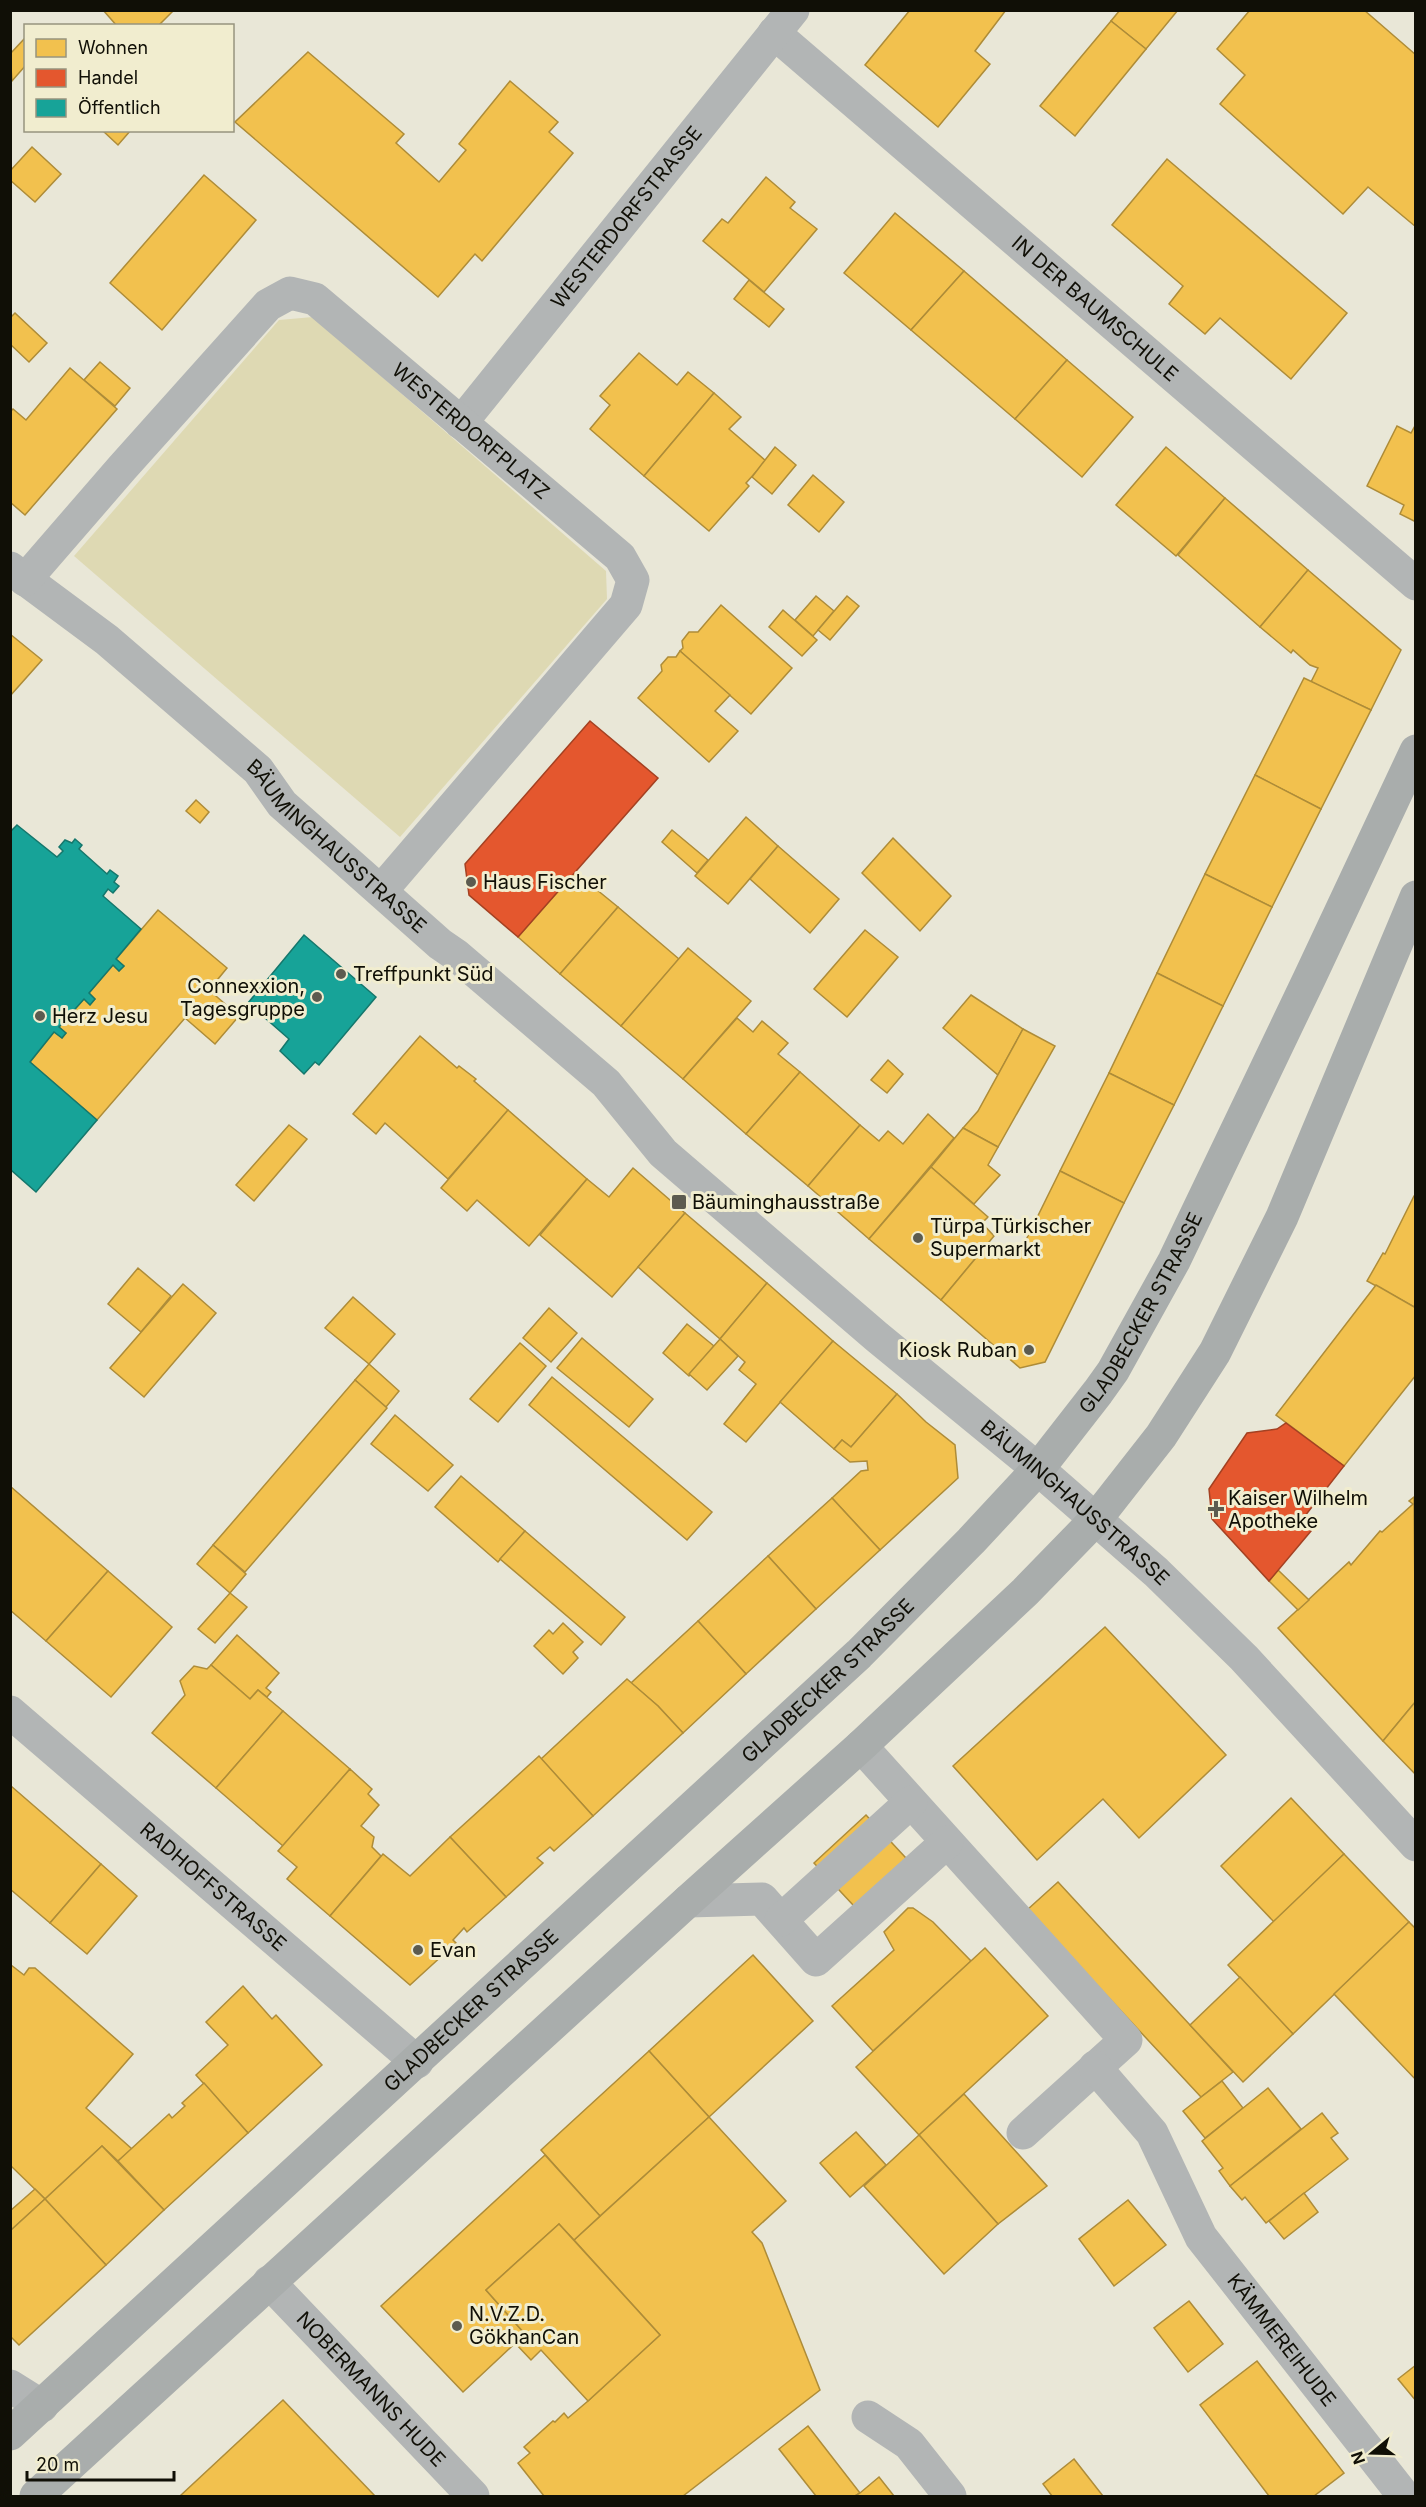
<svg xmlns="http://www.w3.org/2000/svg" width="1426" height="2507" font-family="Inter,sans-serif">
	<rect width="100%" height="100%" fill="#e9e7d7"/>
	<!-- green -->
	<polygon fill="#ded9b3" points="313,317 606,571 607,599 400,837 74,556 279,320"/>
	<!-- homes -->
	<g fill="#f2c14e" stroke="#ae8c38" stroke-width="1.5">
		<polygon points="103,10 174,10 158,26 117,26"/>
		<polygon points="910,10 1006,10 975,51 990,64 938,127 865,65"/>
		<polygon points="1120,10 1178,10 1146,49 1111,21"/>
		<polygon points="1250,10 1364,10 1416,55 1416,227 1368,187 1343,214 1220,104 1245,75 1217,49"/>
		<polygon points="1111,21 1146,49 1075,136 1040,106"/>
		<polygon points="26,37 26,65 12,81 10,54"/>
		<polygon points="308,52 404,134 396,143 439,182 466,150 459,144 510,81 558,122 549,132 573,153 482,261 475,254 438,297 235,122"/>
		<polygon points="102,130 131,130 118,145"/>
		<polygon points="32,147 61,174 35,202 10,180 10,171"/>
		<polygon points="1167,159 1347,313 1291,379 1220,318 1205,334 1169,304 1183,286 1112,225"/>
		<polygon points="204,175 256,220 162,330 110,283"/>
		<polygon points="766,177 795,202 790,208 817,229 764,292 703,241 722,219 728,223"/>
		<polygon points="895,213 964,271 911,330 844,273"/>
		<polygon points="964,271 1067,360 1015,419 911,330"/>
		<polygon points="749,280 784,309 769,327 734,299"/>
		<polygon points="15,313 47,343 29,362 10,344 10,318"/>
		<polygon points="639,353 677,385 688,372 714,393 644,476 590,429 610,405 600,396"/>
		<polygon points="1067,360 1133,417 1082,477 1015,419"/>
		<polygon points="100,362 130,388 115,406 84,380"/>
		<polygon points="70,368 117,409 25,515 10,502 10,412 13,409 26,420"/>
		<polygon points="714,393 741,417 729,429 766,461 746,483 749,486 709,531 644,476"/>
		<polygon points="1416,424 1416,522 1400,514 1404,505 1367,486 1397,426 1411,433"/>
		<polygon points="775,447 796,465 772,494 752,477"/>
		<polygon points="1166,447 1225,498 1176,556 1116,505"/>
		<polygon points="813,475 844,502 819,532 788,505"/>
		<polygon points="1225,498 1308,570 1260,627 1178,555"/>
		<polygon points="1308,570 1401,650 1371,710 1311,682 1318,668 1310,665 1293,650 1291,653 1260,627"/>
		<polygon points="816,596 834,611 813,636 795,620"/>
		<polygon points="847,596 859,606 830,640 818,630"/>
		<polygon points="721,605 792,668 751,714 680,651 683,648 682,641 689,632 698,632"/>
		<polygon points="783,610 817,640 802,656 769,627"/>
		<polygon points="10,634 42,660 10,696"/>
		<polygon points="680,651 730,695 715,711 738,731 709,762 638,698 662,671 661,665 668,657 676,657"/>
		<polygon points="1304,678 1371,710 1321,809 1255,775"/>
		<polygon points="1255,775 1321,809 1272,907 1205,874"/>
		<polygon points="196,800 209,812 200,823 186,811"/>
		<polygon points="746,817 778,846 728,904 695,876"/>
		<polygon points="672,830 708,860 697,873 662,842"/>
		<polygon points="893,838 951,896 920,931 862,873"/>
		<polygon points="778,846 839,899 810,933 750,879"/>
		<polygon points="575,872 618,907 560,974 518,937"/>
		<polygon points="1205,874 1272,907 1223,1006 1157,973"/>
		<polygon points="618,907 679,959 621,1026 560,974"/>
		<polygon points="158,910 227,968 209,990 239,1016 215,1044 185,1018 97,1120 30,1062 54,1032 62,1038 66,1033 59,1027 84,999 90,1005 95,999 89,993 113,965 119,971 124,966 116,959"/>
		<polygon points="865,930 898,957 847,1017 814,989"/>
		<polygon points="688,948 751,1001 683,1079 621,1026"/>
		<polygon points="1157,973 1223,1006 1174,1105 1109,1073"/>
		<polygon points="971,995 1023,1029 998,1075 943,1028"/>
		<polygon points="737,1018 753,1032 762,1021 788,1043 778,1054 800,1072 746,1134 683,1079"/>
		<polygon points="1023,1029 1055,1046 998,1147 963,1128 978,1111"/>
		<polygon points="420,1036 457,1068 459,1066 476,1079 474,1081 508,1110 448,1179 385,1123 376,1134 353,1114"/>
		<polygon points="888,1060 903,1074 887,1093 871,1080"/>
		<polygon points="800,1072 860,1125 808,1186 746,1134"/>
		<polygon points="1109,1073 1174,1105 1124,1203 1060,1171"/>
		<polygon points="508,1110 587,1179 529,1246 477,1200 467,1211 441,1188"/>
		<polygon points="928,1114 954,1138 869,1239 808,1186 860,1125 879,1141 888,1131 903,1144"/>
		<polygon points="289,1125 307,1139 254,1201 236,1185"/>
		<polygon points="963,1128 998,1147 988,1165 1000,1175 974,1204 931,1167"/>
		<polygon points="931,1167 988,1217 982,1223 994,1236 941,1300 869,1239"/>
		<polygon points="633,1168 685,1213 612,1297 540,1235 587,1179 609,1197"/>
		<polygon points="1060,1171 1124,1203 1045,1362 1020,1368 941,1300 985,1247 999,1259 1011,1251 1021,1250"/>
		<polygon points="1414,1196 1416,1196 1416,1308 1367,1281 1383,1253 1385,1254"/>
		<polygon points="685,1213 767,1283 720,1339 638,1267"/>
		<polygon points="138,1268 171,1296 141,1332 108,1304"/>
		<polygon points="767,1283 833,1341 746,1442 724,1424 756,1384 739,1370 745,1362 720,1339"/>
		<polygon points="183,1284 216,1313 144,1397 110,1368"/>
		<polygon points="1376,1285 1416,1308 1416,1375 1344,1466 1276,1415"/>
		<polygon points="353,1297 395,1334 369,1364 325,1328"/>
		<polygon points="549,1308 577,1333 551,1362 523,1338"/>
		<polygon points="687,1324 714,1346 689,1376 663,1353"/>
		<polygon points="582,1338 653,1399 629,1427 557,1368"/>
		<polygon points="720,1339 738,1356 707,1390 689,1374"/>
		<polygon points="833,1341 897,1394 851,1447 842,1440 834,1449 780,1402"/>
		<polygon points="520,1343 546,1366 498,1422 470,1399"/>
		<polygon points="369,1364 399,1391 386,1407 355,1380"/>
		<polygon points="552,1377 712,1512 687,1540 529,1405"/>
		<polygon points="355,1380 387,1408 245,1572 213,1545"/>
		<polygon points="897,1394 926,1422 955,1445 958,1478 880,1550 832,1498 861,1471 868,1470 867,1461 850,1462 834,1449 842,1440 851,1447"/>
		<polygon points="395,1415 453,1465 428,1491 371,1444"/>
		<polygon points="461,1476 525,1531 498,1562 435,1507"/>
		<polygon points="10,1486 108,1571 46,1641 10,1610"/>
		<polygon points="1414,1497 1416,1701 1383,1741 1278,1628 1349,1562 1351,1565 1380,1531 1382,1532 1413,1504 1409,1501"/>
		<polygon points="832,1498 880,1550 816,1609 768,1556"/>
		<polygon points="525,1531 625,1617 601,1645 500,1559"/>
		<polygon points="213,1545 246,1574 230,1593 197,1564"/>
		<polygon points="768,1556 816,1609 746,1674 698,1621"/>
		<polygon points="1278,1570 1309,1600 1298,1610 1269,1581"/>
		<polygon points="108,1571 172,1627 111,1697 46,1641"/>
		<polygon points="230,1593 247,1607 215,1643 198,1629"/>
		<polygon points="698,1621 746,1674 683,1733 658,1706 631,1683"/>
		<polygon points="563,1623 583,1642 573,1652 578,1658 563,1674 534,1646 549,1630 553,1634"/>
		<polygon points="1105,1627 1226,1755 1139,1838 1103,1799 1037,1860 953,1766"/>
		<polygon points="237,1635 279,1673 266,1688 271,1692 267,1697 258,1690 250,1699 211,1665"/>
		<polygon points="211,1665 250,1699 258,1690 283,1711 216,1788 152,1733 185,1695 180,1681 194,1666 207,1669"/>
		<polygon points="627,1679 658,1706 683,1733 593,1816 541,1759"/>
		<polygon points="1416,1701 1416,1775 1383,1741"/>
		<polygon points="283,1711 350,1769 283,1846 216,1788"/>
		<polygon points="539,1756 593,1816 554,1851 550,1847 537,1858 543,1863 506,1897 450,1837"/>
		<polygon points="350,1769 372,1789 368,1794 379,1805 361,1826 374,1837 372,1847 381,1856 330,1916 287,1879 297,1867 278,1851"/>
		<polygon points="11,1786 101,1864 50,1923 10,1889"/>
		<polygon points="1291,1798 1344,1854 1274,1922 1221,1866"/>
		<polygon points="866,1815 918,1871 866,1919 814,1863"/>
		<polygon points="450,1837 506,1897 467,1932 464,1928 453,1940 456,1943 410,1985 330,1916 383,1854 410,1876"/>
		<polygon points="1344,1854 1409,1922 1293,2034 1228,1965"/>
		<polygon points="101,1864 137,1896 87,1954 50,1923"/>
		<polygon points="1058,1882 1190,2025 1233,2072 1201,2097 1027,1910"/>
		<polygon points="908,1908 913,1908 933,1922 971,1961 873,2051 832,2006 894,1950 884,1932"/>
		<polygon points="1409,1922 1416,1929 1416,2080 1334,1994"/>
		<polygon points="985,1948 1048,2016 919,2135 856,2067"/>
		<polygon points="753,1955 813,2021 709,2117 649,2051"/>
		<polygon points="11,1965 24,1975 29,1968 35,1968 133,2054 86,2108 132,2149 118,2161 102,2146 45,2199 10,2165"/>
		<polygon points="1240,1977 1293,2034 1243,2082 1190,2025"/>
		<polygon points="243,1986 272,2019 276,2015 322,2065 248,2133 196,2075 228,2045 206,2022"/>
		<polygon points="649,2051 709,2117 600,2216 541,2150"/>
		<polygon points="1222,2081 1243,2108 1205,2138 1183,2111"/>
		<polygon points="204,2083 248,2133 164,2210 118,2161 169,2114 172,2118 185,2106 182,2103"/>
		<polygon points="1268,2088 1301,2129 1230,2186 1219,2171 1223,2168 1202,2141"/>
		<polygon points="964,2094 1047,2186 998,2224 919,2135"/>
		<polygon points="1322,2113 1338,2133 1331,2138 1348,2159 1266,2223 1245,2197 1242,2200 1230,2186"/>
		<polygon points="709,2117 786,2201 752,2232 762,2243 820,2390 683,2496 544,2496 518,2463 530,2453 524,2447 553,2421 555,2422 564,2413 568,2418 588,2401 660,2335 574,2240"/>
		<polygon points="856,2132 886,2165 850,2197 820,2163"/>
		<polygon points="919,2135 998,2224 944,2274 864,2186"/>
		<polygon points="102,2146 164,2210 106,2265 45,2199"/>
		<polygon points="545,2155 600,2216 574,2240 559,2224 486,2290 525,2334 463,2392 381,2306"/>
		<polygon points="35,2189 45,2199 10,2231 10,2211"/>
		<polygon points="1304,2193 1318,2212 1284,2239 1269,2221"/>
		<polygon points="45,2199 106,2265 19,2345 10,2336 10,2231"/>
		<polygon points="1128,2200 1166,2245 1114,2286 1079,2239"/>
		<polygon points="559,2224 660,2335 588,2401 541,2350 531,2360 515,2343 525,2334 486,2290"/>
		<polygon points="1189,2301 1223,2344 1188,2372 1154,2328"/>
		<polygon points="1257,2361 1344,2473 1314,2496 1269,2496 1200,2405"/>
		<polygon points="1416,2365 1416,2401 1398,2379"/>
		<polygon points="283,2400 375,2496 180,2496"/>
		<polygon points="808,2426 860,2493 855,2496 816,2496 779,2449"/>
		<polygon points="1074,2459 1103,2496 1052,2496 1043,2484"/>
		<polygon points="879,2477 894,2496 855,2496 860,2493"/>
	</g>
	<!-- shops -->
	<g fill="#e4572e" stroke="#a44122" stroke-width="1.5">
		<polygon points="590,721 658,778 518,937 469,895 465,864"/>
		<polygon points="1286,1423 1344,1466 1301,1521 1311,1531 1269,1581 1212,1519 1209,1489 1247,1433 1277,1429"/>
	</g>
	<!-- public -->
	<g fill="#17a398" stroke="#15776c" stroke-width="1.5">
		<polygon points="17,825 57,857 63,851 59,847 65,840 72,843 75,839 82,845 79,849 107,874 110,870 118,876 114,882 119,886 113,893 108,889 103,896 141,929 116,959 124,966 119,971 113,965 89,993 95,999 90,1005 84,999 59,1027 66,1033 62,1038 54,1032 30,1062 97,1120 36,1192 12,1171 10,1172 10,832"/>
		<polygon points="304,935 376,997 319,1065 315,1062 304,1074 280,1051 289,1039 248,1003"/>
	</g>
	<g fill="none" stroke-linecap="round" stroke-linejoin="round">
		<!-- minor -->
		<g stroke="#b2b5b5" stroke-width="33">
			<path id="s1" d="M 774,33 L 1416,584"/>
			<path id="s2" d="M 461,423 L 793,10"/>
			<path id="s3" d="M 10,568 L 107,640 L 258,770 L 282,804 L 440,944 L 456,955 L 606,1083 L 663,1153 L 877,1337 L 1038,1469 L 1156,1572 L 1244,1658 L 1416,1845"/>
			<path id="s4" d="M 25,580 L 122,468 L 268,305 L 290,293 L 315,299 L 620,557 L 633,580 L 626,605 L 381,891"/>
			<path id="s5" d="M 10,1712 L 417,2062"/>
			<polyline points="861,1746 1126,2040 1023,2133"/>
			<polyline points="688,1901 762,1899 816,1960 947,1842"/>
			<polyline points="781,1920 911,1802"/>
			<path id="s6" d="M 1095,2067 L 1152,2133 L 1201,2237 L 1404,2496"/>
			<path id="s7" d="M 269,2282 L 473,2496"/>
			<polyline points="10,2386 42,2406"/>
			<polyline points="868,2417 909,2444 950,2496"/>
		</g>
		<!-- major -->
		<g stroke="#a9adac" stroke-width="33">
			<path id="s8" d="M 10,2434 L 859,1654 L 971,1541 L 1038,1469 L 1098,1392 L 1113,1371 L 1174,1261 L 1310,977 L 1416,751"/>
			<polyline points="36,2496 688,1901 861,1746 1025,1592 1096,1519 1161,1436 1215,1352 1282,1217 1416,897"/>
		</g>
	</g>
	<!-- markers -->
	<g fill="#5c5b4f" stroke="#f1edcf" stroke-width="2">
		<circle cx="471" cy="882" r="6"/>
		<circle cx="341" cy="974" r="6"/>
		<circle cx="317" cy="997" r="6"/>
		<circle cx="40" cy="1016" r="6"/>
		<rect x="671" y="1194" width="16" height="16" rx="3"/>
		<circle cx="918" cy="1238" r="6"/>
		<circle cx="1029" cy="1350" r="6"/>
		<path d="M1213 1500h6v6h6v6h-6v6h-6v-6h-6v-6h6z"/>
		<circle cx="418" cy="1950" r="6"/>
		<circle cx="457" cy="2326" r="6"/>
	</g>
	<g text-anchor="middle" dominant-baseline="central" stroke-width="6" stroke-linejoin="round" paint-order="stroke">
		<!-- street labels -->
		<g font-size="20" fill="#100f06" stroke="#f1edcf">
			<text stroke="none"><textPath href="#s2" startOffset="264">WESTERDORFSTRASSE</textPath></text>
			<text stroke="none"><textPath href="#s1" startOffset="423">IN DER BAUMSCHULE</textPath></text>
			<text stroke="none"><textPath href="#s4" startOffset="622">WESTERDORFPLATZ</textPath></text>
			<text stroke="none"><textPath href="#s3" startOffset="430">BÄUMINGHAUSSTRASSE</textPath></text>
			<text stroke="none"><textPath href="#s8" startOffset="1598">GLADBECKER STRASSE</textPath></text>
			<text stroke="none"><textPath href="#s3" startOffset="1420">BÄUMINGHAUSSTRASSE</textPath></text>
			<text stroke="none"><textPath href="#s8" startOffset="1112">GLADBECKER STRASSE</textPath></text>
			<text stroke="none"><textPath href="#s5" startOffset="268">RADHOFFSTRASSE</textPath></text>
			<text stroke="none"><textPath href="#s8" startOffset="626">GLADBECKER STRASSE</textPath></text>
			<text stroke="none"><textPath href="#s6" startOffset="333">KÄMMEREIHUDE</textPath></text>
			<text stroke="none"><textPath href="#s7" startOffset="148">NOBERMANNS HUDE</textPath></text>
		</g>
		<!-- poi labels -->
		<g font-size="20" fill="#100f06" stroke="#f1edcf" text-anchor="start">
			<text x="483" y="882">Haus Fischer</text>
			<text x="353" y="974">Treffpunkt Süd</text>
			<text x="305" y="986" text-anchor="end">Connexxion,<tspan x="305" dy="23">Tagesgruppe</tspan></text>
			<text x="52" y="1016">Herz Jesu</text>
			<text x="692" y="1202">Bäuminghausstraße</text>
			<text x="930" y="1226">Türpa Türkischer<tspan x="930" dy="23">Supermarkt</tspan></text>
			<text x="1017" y="1350" text-anchor="end">Kiosk Ruban</text>
			<text x="1228" y="1498">Kaiser Wilhelm<tspan x="1228" dy="23">Apotheke</tspan></text>
			<text x="430" y="1950">Evan</text>
			<text x="469" y="2314">N.V.Z.D.<tspan x="469" dy="23">GökhanCan</tspan></text>
		</g>
	</g>
	<!-- border -->
	<rect width="1426" height="2507" fill="none" stroke="#100f06" stroke-width="24"/>
	<!-- legend -->
	<rect x="24" y="24" width="210" height="108" fill="#f1edcf" stroke="#97947f" stroke-width="1.5"/>
	<rect x="36" y="39" width="30" height="18" fill="#f2c14e" stroke="#97947f" stroke-width="1.5"/>
	<text x="78" y="54" font-size="18" fill="#100f06">Wohnen</text>
	<rect x="36" y="69" width="30" height="18" fill="#e4572e" stroke="#97947f" stroke-width="1.5"/>
	<text x="78" y="84" font-size="18" fill="#100f06">Handel</text>
	<rect x="36" y="99" width="30" height="18" fill="#17a398" stroke="#97947f" stroke-width="1.5"/>
	<text x="78" y="114" font-size="18" fill="#100f06">Öffentlich</text>
	<!-- north arrow -->
	<g transform="translate(1372 2453) rotate(251)" stroke="#f1edcf" stroke-width="4.5" paint-order="stroke">
	<path d="M0-4.5L10 22L0 15L-10 22Z" fill="#100f06"/>
	<text y="-9" font-size="16" font-weight="bold" text-anchor="middle" fill="#100f06">N</text>
	</g>
	<!-- scale -->
	<path d="M27 2471v9h147v-9" fill="none" stroke="#100f06" stroke-width="3"/>
	<text x="36" y="2471" font-size="18" fill="#100f06" stroke="#f1edcf" stroke-width="4.5" paint-order="stroke">20 m</text>
</svg>
